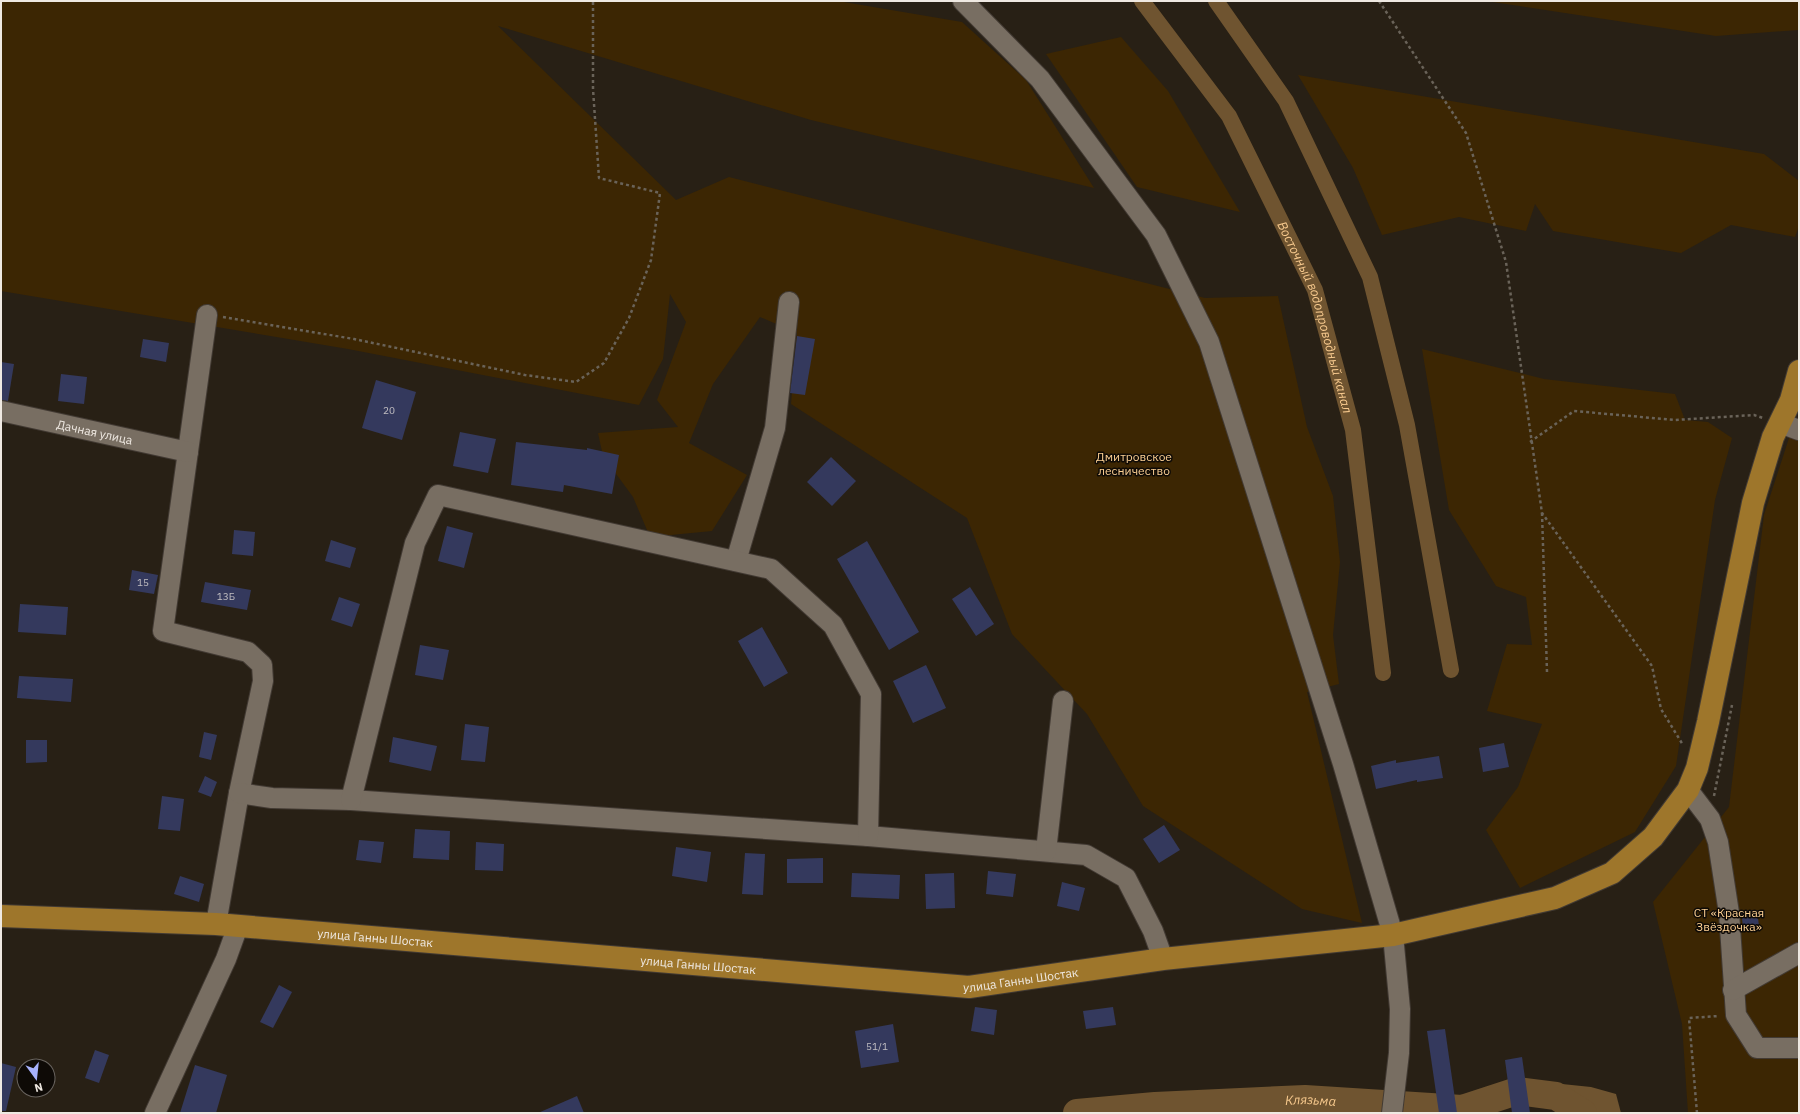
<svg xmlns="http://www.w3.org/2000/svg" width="1800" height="1114" font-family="'IBM Plex Sans',sans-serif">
	<rect width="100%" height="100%" fill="#282015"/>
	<!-- green -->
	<g fill="#3c2603">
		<polygon points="1,1 838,1 962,22 1026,80 1094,188 811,120 498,26 676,200 729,177 1205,298 1278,296 1307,427 1333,496 1340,562 1333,635 1339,684 1307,692 1362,923 1302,909 1143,806 1087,714 1012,634 967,518 791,404 797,333 760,317 713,384 689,443 747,475 712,531 650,537 633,497 603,456 598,433 678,427 657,400 686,322 670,294 663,359 639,405 348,349 1,291"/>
		<polygon points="1486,1 1799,1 1799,30 1716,36"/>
		<polygon points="1121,37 1168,91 1240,212 1137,187 1046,54"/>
		<polygon points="1298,75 1764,154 1799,181 1799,226 1795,237 1731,225 1681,253 1553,231 1535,204 1526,231 1459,217 1382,235 1353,168"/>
		<polygon points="1422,349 1544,379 1675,394 1685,420 1708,422 1732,438 1715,500 1676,766 1635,832 1520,888 1486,830 1518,787 1542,724 1487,711 1507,644 1532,645 1526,597 1496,586 1449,510"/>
		<polygon points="1789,438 1799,439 1799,1113 1688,1113 1682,1024 1653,902 1729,807 1764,515"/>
	</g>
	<!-- water -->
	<polygon fill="#6f5430" points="1562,1084 1591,1087 1616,1094 1621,1113 1568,1113 1552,1104"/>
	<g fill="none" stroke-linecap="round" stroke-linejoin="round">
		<!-- canal -->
		<g stroke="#6f5430" stroke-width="16">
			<path id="s1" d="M 1142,1 L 1229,116 L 1315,290 L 1353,430 L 1383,673"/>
			<polyline points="1216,1 1286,101 1370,277 1407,425 1451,670"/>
		</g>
		<!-- river -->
		<path stroke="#6f5430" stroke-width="28" id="s2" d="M 1077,1113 L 1155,1106 L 1305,1099 L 1462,1109 L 1517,1091 L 1556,1096 L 1583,1113"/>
	</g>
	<!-- building -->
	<g fill="#34395d">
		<polygon points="797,336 815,339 805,395 790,393"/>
		<polygon points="143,339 169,343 166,362 140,357"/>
		<polygon points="1,362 14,364 8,401 1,400"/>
		<polygon points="61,374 87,377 84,404 58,401"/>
		<polygon points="376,380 416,392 402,440 362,428"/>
		<polygon points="460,432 496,439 488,473 453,466"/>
		<polygon points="516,442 587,450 587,448 619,455 612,494 564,485 563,492 511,485"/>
		<polygon points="831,457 856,481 832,506 807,482"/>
		<polygon points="447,526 473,533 464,568 438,561"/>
		<polygon points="234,530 255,532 253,556 232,554"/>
		<polygon points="331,540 356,548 350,568 325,561"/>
		<polygon points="867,541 919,632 889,650 837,559"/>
		<polygon points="132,570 158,575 154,594 129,590"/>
		<polygon points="205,582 251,590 247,610 201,602"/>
		<polygon points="970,587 994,624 976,636 952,599"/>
		<polygon points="339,597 360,604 352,627 331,620"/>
		<polygon points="20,604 68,607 66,635 18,632"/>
		<polygon points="762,627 788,673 764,687 738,641"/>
		<polygon points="420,645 449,650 443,680 415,675"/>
		<polygon points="926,665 946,708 913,723 893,681"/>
		<polygon points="19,676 73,679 71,702 17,698"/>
		<polygon points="465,724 489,727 485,762 461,760"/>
		<polygon points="204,732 217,735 211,760 199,757"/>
		<polygon points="393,737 437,746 431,771 389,762"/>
		<polygon points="26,740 47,740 47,762 26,763"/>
		<polygon points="1504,743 1509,767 1483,772 1479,748"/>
		<polygon points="1439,756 1443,778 1417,782 1417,780 1376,789 1371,766 1396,760 1396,763"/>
		<polygon points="205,776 217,782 211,797 198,792"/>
		<polygon points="162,796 184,799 180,831 158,829"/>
		<polygon points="1164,825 1180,850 1159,863 1143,839"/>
		<polygon points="415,829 450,831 449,860 413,858"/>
		<polygon points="359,840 384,842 381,863 356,860"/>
		<polygon points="476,842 504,844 503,871 475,870"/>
		<polygon points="676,847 711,852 707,882 672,876"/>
		<polygon points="745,853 765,854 763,895 742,894"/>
		<polygon points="823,858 823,883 787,883 787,859"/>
		<polygon points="988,871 1016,874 1013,897 986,894"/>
		<polygon points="852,873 900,875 899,899 851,897"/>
		<polygon points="954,873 955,908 926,909 925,874"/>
		<polygon points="180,876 204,884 199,902 174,894"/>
		<polygon points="1062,882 1085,888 1079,911 1057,906"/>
		<polygon points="1757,910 1759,926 1743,927 1741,911"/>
		<polygon points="279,985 292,992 273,1028 260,1022"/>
		<polygon points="975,1007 997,1010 994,1035 971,1031"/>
		<polygon points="1113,1007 1116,1025 1086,1029 1083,1011"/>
		<polygon points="893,1024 899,1062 861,1068 855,1031"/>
		<polygon points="1445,1029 1457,1113 1439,1113 1427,1031"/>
		<polygon points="95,1050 109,1055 99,1083 85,1078"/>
		<polygon points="1522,1057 1530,1113 1512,1113 1505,1060"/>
		<polygon points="1,1063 16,1067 6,1111 1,1111"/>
		<polygon points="195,1065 227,1075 216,1113 180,1113"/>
		<polygon points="577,1096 584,1113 538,1113"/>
	</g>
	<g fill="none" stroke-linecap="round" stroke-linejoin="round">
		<defs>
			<g id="minor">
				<polyline points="963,1 1040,79 1156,235 1209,342 1343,764 1393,935 1400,1009 1399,1053 1392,1113"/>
				<polyline points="207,315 163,631 248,652 262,665 263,681 239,793 216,924"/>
				<path id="s3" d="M 1,411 L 188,452"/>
				<polyline points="1780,423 1799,430"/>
				<polyline points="736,561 775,428 789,302"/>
				<polyline points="1688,790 1710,819 1718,842 1729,913 1736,1015 1757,1048 1799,1048"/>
				<polyline points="239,793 272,798 351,800 868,836 1086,855 1126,878 1153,931 1163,959"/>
				<polyline points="351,800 415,543 438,495 771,569 833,625 871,694 868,836"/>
				<polyline points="1046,851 1063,701"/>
				<polyline points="1733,990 1799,953"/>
				<polyline points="155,1113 226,959 238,926"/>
			</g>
			<g id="major">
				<path id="s4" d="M 1,916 L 216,924 L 969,987 L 1163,959 L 1393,935 L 1555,898 L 1612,873 L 1653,837 L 1688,790 L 1697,768 L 1708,722 L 1753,503 L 1773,437 L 1791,400 L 1799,371"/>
			</g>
		</defs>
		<!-- minor casing -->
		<use href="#minor" stroke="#423a33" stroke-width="22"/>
		<!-- major casing -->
		<use href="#major" stroke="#423a33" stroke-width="24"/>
		<!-- path -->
		<g stroke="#6a6359" stroke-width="2.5" stroke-dasharray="3 3" stroke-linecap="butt">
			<polyline points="1379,1 1466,133 1506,262 1542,513 1652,666 1661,709 1683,745"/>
			<polyline points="223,317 354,339 525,375 576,382 604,363 629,318 651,260 660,193 599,178 593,89 593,1"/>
			<polyline points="1530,442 1574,411 1675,420 1754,415 1763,418"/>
			<polyline points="1542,513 1547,672"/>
			<polyline points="1714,796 1732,705"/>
			<polyline points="1697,1113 1689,1018 1719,1016"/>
		</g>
		<!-- minor -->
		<use href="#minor" stroke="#786e62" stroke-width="20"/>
		<!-- major -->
		<use href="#major" stroke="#9e762b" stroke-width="22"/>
	</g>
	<g text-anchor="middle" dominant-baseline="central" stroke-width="3" stroke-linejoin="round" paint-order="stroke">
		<!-- number labels -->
		<g font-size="10" fill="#c0bdc1">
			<text x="389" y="410">20</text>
			<text x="143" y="582">15</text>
			<text x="226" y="596">13Б</text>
			<text x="877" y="1046">51/1</text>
		</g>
		<!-- street labels -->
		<g font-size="12" fill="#efe9e2" stroke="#0e0a06">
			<text stroke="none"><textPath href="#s3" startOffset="96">Дачная улица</textPath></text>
			<text stroke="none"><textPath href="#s4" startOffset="375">улица Ганны Шостак</textPath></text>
			<text stroke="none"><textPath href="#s4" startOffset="699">улица Ганны Шостак</textPath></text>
			<text stroke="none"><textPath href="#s4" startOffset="1023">улица Ганны Шостак</textPath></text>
		</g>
		<!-- park labels -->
		<g font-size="12" fill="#fdd093" stroke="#0e0a06">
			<text x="1134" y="456">Дмитровское<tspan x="1134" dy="14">лесничество</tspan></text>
			<text x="1729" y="912">СТ «Красная<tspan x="1729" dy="14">Звёздочка»</tspan></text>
		</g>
		<!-- water labels -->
		<g font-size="13" font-style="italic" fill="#f8ca8e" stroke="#0e0a06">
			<text stroke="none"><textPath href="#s1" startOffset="364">Восточный водопроводный канал</textPath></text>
			<text stroke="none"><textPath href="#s2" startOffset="234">Клязьма</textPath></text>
		</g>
	</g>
	<!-- border -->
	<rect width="1800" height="1114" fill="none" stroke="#efe9e2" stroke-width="4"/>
	<!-- north arrow -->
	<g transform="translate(36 1078) rotate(165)"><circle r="19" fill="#0e0a06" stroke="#68635e"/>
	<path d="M0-3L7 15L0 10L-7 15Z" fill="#a6b1fc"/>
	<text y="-6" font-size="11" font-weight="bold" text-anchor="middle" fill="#efe9e2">N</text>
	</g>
</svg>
